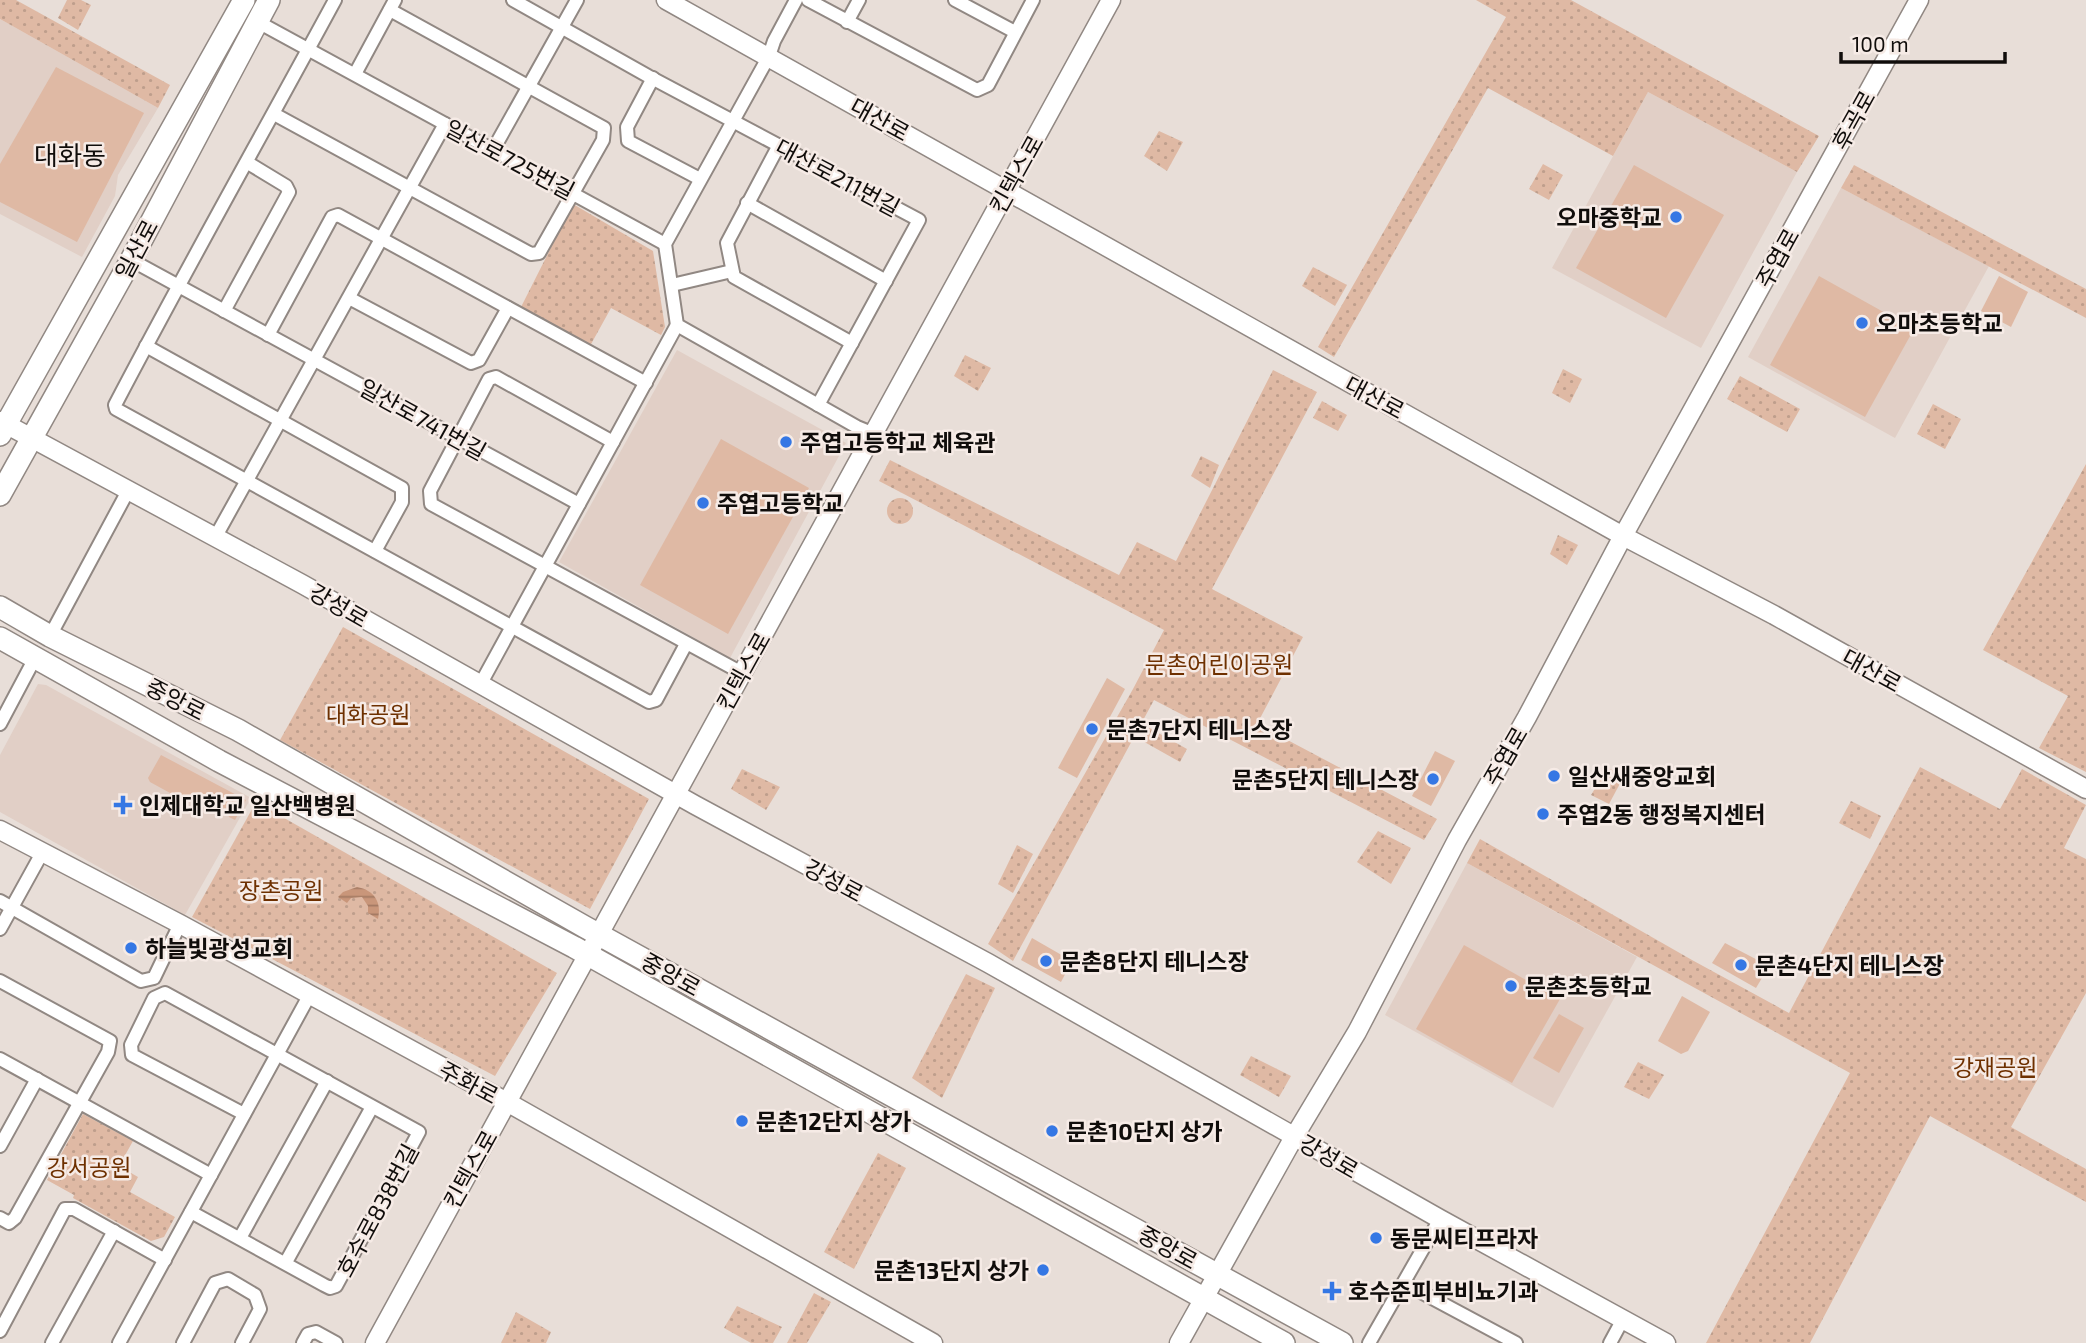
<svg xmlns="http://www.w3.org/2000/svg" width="2086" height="1343" font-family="'Exo 2','Noto Sans KR',sans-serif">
	<defs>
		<pattern id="park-dots" width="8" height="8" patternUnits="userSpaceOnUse" patternTransform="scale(1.75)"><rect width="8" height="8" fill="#dfb9a4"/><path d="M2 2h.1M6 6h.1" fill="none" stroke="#be9e8c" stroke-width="1.8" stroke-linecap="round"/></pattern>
		<pattern id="water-rules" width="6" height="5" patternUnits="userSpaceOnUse" patternTransform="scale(1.75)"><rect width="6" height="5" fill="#c9967a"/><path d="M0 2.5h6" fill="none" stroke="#a27962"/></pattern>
	</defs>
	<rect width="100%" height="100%" fill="#e8ded8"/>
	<!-- built -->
	<g fill="#e1cfc6">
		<polygon points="0,19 158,108 118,175 115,196 82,257 0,214"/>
		<polygon points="1648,92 1797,172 1701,348 1552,268"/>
		<polygon points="1841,188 1989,266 1895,438 1748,357"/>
		<polygon points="677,350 846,443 730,658 559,562"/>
		<polygon points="38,684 46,685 251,798 185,915 0,812 0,755"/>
		<polygon points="1467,863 1637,957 1553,1108 1385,1015"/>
	</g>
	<!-- green -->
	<g fill="#dfb9a4">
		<polygon points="56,67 144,113 77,242 0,202 0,164"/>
		<polygon points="1634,165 1724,215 1666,318 1576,268"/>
		<polygon points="1819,276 1914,329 1865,417 1770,365"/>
		<polygon points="1999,276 2028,292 2011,327 1981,311"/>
		<polygon points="721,439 809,488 728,634 640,585"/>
		<polygon points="1107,678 1125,689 1077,778 1058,768"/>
		<polygon points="1435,751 1455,761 1431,806 1412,796"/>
		<polygon points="161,755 246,800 235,820 229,817 226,809 194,794 181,799 150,782 148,778"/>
		<polygon points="1032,938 1072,961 1061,982 1021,960"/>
		<polygon points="1725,943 1769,966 1756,988 1712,963"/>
		<polygon points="1464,945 1560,999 1512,1083 1416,1029"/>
		<polygon points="1682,996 1710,1012 1688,1051 1681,1054 1658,1041"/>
		<polygon points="1559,1014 1584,1028 1559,1073 1533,1058"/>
	</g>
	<!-- park -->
	<g fill="url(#park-dots)">
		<polygon points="0,0 16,0 170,85 158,108 0,19"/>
		<polygon points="67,0 81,0 91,5 78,30 58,18"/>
		<polygon points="1476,0 1571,0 1819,136 1797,172 1648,92 1613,156 1488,88 1334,357 1318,347 1506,17"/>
		<polygon points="1159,131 1183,142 1167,171 1144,156"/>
		<polygon points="1543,164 1563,175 1549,200 1529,189"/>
		<polygon points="1854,165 2086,289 2086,318 1841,188"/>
		<polygon points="573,204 653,251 665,327 661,335 611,308 590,346 520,309"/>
		<polygon points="1313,267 1347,285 1335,306 1302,286"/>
		<polygon points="965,355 991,368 978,391 954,376"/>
		<polygon points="1563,369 1582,379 1570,403 1552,393"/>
		<polygon points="1273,370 1317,392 1212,589 1303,637 1257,724 1437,819 1424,840 1154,700 1013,961 988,944 1133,689 1164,630 879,481 890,460 1119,575 1137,542 1176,561"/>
		<polygon points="1740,376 1800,409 1787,432 1727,399"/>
		<polygon points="1322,401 1347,415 1338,431 1313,418"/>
		<polygon points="1933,404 1961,419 1945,449 1917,434"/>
		<polygon points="1201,456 1219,465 1210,488 1191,476"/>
		<polygon points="2086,464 2086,772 2039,748 2068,696 1983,650"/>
		<circle cx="900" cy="511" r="13"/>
		<polygon points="1558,535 1578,545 1567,565 1550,554"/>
		<polygon points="343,627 649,799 590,909 280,740"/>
		<polygon points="1146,726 1187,749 1180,762 1139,739"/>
		<polygon points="1920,767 2000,809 2022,769 2086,805 2064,848 2086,859 2086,993 2011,1127 2086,1169 2086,1202 1930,1116 1810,1343 1706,1343 1850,1073 1467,863 1480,839 1692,960 1789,1013"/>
		<polygon points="1608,768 1624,776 1609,804 1591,795"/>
		<polygon points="742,769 780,787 766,810 731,789"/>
		<polygon points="1851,801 1881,816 1870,839 1839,823"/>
		<polygon points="256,802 557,973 495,1076 192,917"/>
		<polygon points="1378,831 1411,848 1391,884 1357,862"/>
		<polygon points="1017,845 1033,854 1013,893 998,884"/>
		<polygon points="966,974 995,988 942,1098 912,1078"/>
		<polygon points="1251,1056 1291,1076 1279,1097 1240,1075"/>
		<polygon points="1638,1062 1664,1075 1649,1099 1624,1087"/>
		<polygon points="83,1114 133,1141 119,1166 138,1177 130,1192 175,1217 164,1237 151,1241 73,1198 74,1195 47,1180"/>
		<polygon points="878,1153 906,1168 854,1269 824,1252"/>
		<polygon points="814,1293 831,1302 807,1343 787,1343"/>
		<polygon points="737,1306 782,1327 773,1343 751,1343 724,1328"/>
		<polygon points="516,1312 551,1332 546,1343 501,1343"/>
	</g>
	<!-- water -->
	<path fill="url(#water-rules)" d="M 357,887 C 374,890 382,902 378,919 L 368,913 L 368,906 L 362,897 L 351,898 L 347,903 L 338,897 L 343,892 Z"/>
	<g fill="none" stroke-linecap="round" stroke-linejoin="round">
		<defs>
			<g id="street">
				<path d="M 335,0 C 262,135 186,269 115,405 L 116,409 L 649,702 L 656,700 L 686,644"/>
				<polyline points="513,0 648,76 919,220 818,405"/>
				<polyline points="796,0 774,41 769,56 665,244 677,325 857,427 874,434"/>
				<polyline points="808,0 977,90 988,85 1033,0"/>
				<polyline points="955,0 1015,32"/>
				<polyline points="258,22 665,244"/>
				<polyline points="847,22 859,0"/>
				<polyline points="355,74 395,0"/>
				<polyline points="653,78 627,127 628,141 700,179"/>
				<polyline points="274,114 531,254 539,253 603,140 604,128 390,10"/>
				<polyline points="779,145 727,243 734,277 852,343"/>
				<polyline points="493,150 577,0"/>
				<polyline points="747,203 886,281"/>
				<polyline points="131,260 579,504"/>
				<polyline points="672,285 732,271"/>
				<polyline points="349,298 471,363 479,360 508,308"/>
				<polyline points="224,311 289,192 286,186 248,163"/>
				<polyline points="268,335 332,217 338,215 646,383"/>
				<polyline points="146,346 402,488 402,502 375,551"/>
				<polyline points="613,442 496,377 489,379 430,491 431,504 742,673"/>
				<polyline points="216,536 445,124"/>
				<polyline points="50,636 129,489"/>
				<polyline points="480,685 677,325"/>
				<polyline points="0,724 35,658"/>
				<polyline points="0,901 141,981 154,978 180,924"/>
				<polyline points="0,929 42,853"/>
				<polyline points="0,981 110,1041 108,1052 15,1218 9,1223 0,1218"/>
				<polyline points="0,1059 211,1175"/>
				<polyline points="0,1146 37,1079"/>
				<polyline points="191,1212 324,1285 330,1288 336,1286 419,1132 165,993 154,998 131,1045 132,1055 244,1114"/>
				<polyline points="240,1238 327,1081"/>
				<polyline points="286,1262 372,1107"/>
				<polyline points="1404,1283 1516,1343"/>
				<polyline points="0,1331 65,1209 74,1209 165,1260"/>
				<polyline points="52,1343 114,1231"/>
				<polyline points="119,1343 309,996"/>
				<polyline points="183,1343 215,1283 228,1279 255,1295 260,1309 242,1343"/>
				<polyline points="303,1343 308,1334 316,1332 336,1343"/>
				<polyline points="1369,1343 1440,1219"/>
				<polyline points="1610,1343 1623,1319"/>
			</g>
			<g id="secondary">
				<polyline points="666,0 1623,536 1774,615 2086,789"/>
				<polyline points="0,421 302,584 695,805 988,963 1440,1219 1666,1343"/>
				<polyline points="0,830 180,924 507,1102 933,1343"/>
				<polyline points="375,1343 1111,0"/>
				<polyline points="1179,1343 1294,1137 1357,1032 1457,840 1527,717 1623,536 1919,0"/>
			</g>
			<g id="primary">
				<polyline points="0,435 244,0"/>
				<polyline points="0,495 131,260 269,0"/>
				<polyline points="0,607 50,636 238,730 585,927 1342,1343"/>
				<polyline points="0,638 219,761 574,947 1284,1343"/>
			</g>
		</defs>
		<!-- street casing -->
		<use href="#street" stroke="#918883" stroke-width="16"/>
		<!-- secondary casing -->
		<use href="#secondary" stroke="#918883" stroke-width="21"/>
		<!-- primary casing -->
		<use href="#primary" stroke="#918883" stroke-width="24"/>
		<!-- street -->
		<use href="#street" stroke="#fff" stroke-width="12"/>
		<!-- secondary -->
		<use href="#secondary" stroke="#fff" stroke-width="18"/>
		<!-- primary -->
		<use href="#primary" stroke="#fff" stroke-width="21"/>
	</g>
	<!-- markers -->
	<g fill="#3577e4" stroke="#f6ebe6" stroke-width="2.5">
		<circle cx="1676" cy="217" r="7"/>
		<circle cx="1862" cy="323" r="7"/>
		<circle cx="786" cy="442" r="7"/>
		<circle cx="703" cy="503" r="7"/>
		<circle cx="1092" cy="729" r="7"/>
		<circle cx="1554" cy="776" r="7"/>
		<circle cx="1433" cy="779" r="7"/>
		<path d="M119.5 794.5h7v7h7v7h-7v7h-7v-7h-7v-7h7z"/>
		<circle cx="1543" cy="814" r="7"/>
		<circle cx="131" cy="948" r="7"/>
		<circle cx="1046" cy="961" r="7"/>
		<circle cx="1741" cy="965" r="7"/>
		<circle cx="1511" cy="986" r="7"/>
		<circle cx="742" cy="1121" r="7"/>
		<circle cx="1052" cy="1131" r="7"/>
		<circle cx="1376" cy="1238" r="7"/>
		<circle cx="1043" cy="1270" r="7"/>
		<path d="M1328.5 1280.5h7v7h7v7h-7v7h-7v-7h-7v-7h7z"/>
	</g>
	<g text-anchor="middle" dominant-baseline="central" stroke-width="5" stroke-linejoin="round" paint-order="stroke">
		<!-- street labels -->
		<g font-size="23" fill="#100d0b" stroke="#f6ebe6">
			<text transform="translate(880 119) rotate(29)">대산로</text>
			<text transform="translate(1853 120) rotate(-61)">후곡로</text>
			<text transform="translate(510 159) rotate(28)">일산로725번길</text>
			<text transform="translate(1016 174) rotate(-61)">킨텍스로</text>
			<text transform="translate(838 177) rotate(28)">대산로211번길</text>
			<text transform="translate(136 249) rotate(-62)">일산로</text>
			<text transform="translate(1777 258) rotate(-61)">주엽로</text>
			<text transform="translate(1375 397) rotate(28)">대산로</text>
			<text transform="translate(423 419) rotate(29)">일산로741번길</text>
			<text transform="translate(339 605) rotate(30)">강성로</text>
			<text transform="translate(1872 670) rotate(29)">대산로</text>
			<text transform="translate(743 671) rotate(-61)">킨텍스로</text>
			<text transform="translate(176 699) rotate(27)">중앙로</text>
			<text transform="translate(1505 756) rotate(-60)">주엽로</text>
			<text transform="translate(834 880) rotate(28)">강성로</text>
			<text transform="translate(671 974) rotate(29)">중앙로</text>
			<text transform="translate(469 1082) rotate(28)">주화로</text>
			<text transform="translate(1329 1156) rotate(30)">강성로</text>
			<text transform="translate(470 1169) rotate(-61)">킨텍스로</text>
			<text transform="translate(377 1210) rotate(-62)">호수로838번길</text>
			<text transform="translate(1168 1247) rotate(29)">중앙로</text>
		</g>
		<!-- poi labels -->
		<g font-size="23" font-weight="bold" fill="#100d0b" stroke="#f6ebe6" text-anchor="start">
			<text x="1662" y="217" text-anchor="end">오마중학교</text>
			<text x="1876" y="323">오마초등학교</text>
			<text x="800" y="442">주엽고등학교 체육관</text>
			<text x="717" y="503">주엽고등학교</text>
			<text x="1106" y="729">문촌7단지 테니스장</text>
			<text x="1568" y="776">일산새중앙교회</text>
			<text x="1419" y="779" text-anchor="end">문촌5단지 테니스장</text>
			<text x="139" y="805">인제대학교 일산백병원</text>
			<text x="1557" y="814">주엽2동 행정복지센터</text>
			<text x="145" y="948">하늘빛광성교회</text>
			<text x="1060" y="961">문촌8단지 테니스장</text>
			<text x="1755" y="965">문촌4단지 테니스장</text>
			<text x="1525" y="986">문촌초등학교</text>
			<text x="756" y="1121">문촌12단지 상가</text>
			<text x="1066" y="1131">문촌10단지 상가</text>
			<text x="1390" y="1238">동문씨티프라자</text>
			<text x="1029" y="1270" text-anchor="end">문촌13단지 상가</text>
			<text x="1348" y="1291">호수준피부비뇨기과</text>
		</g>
		<!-- park labels -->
		<g font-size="23" fill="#6e3000" stroke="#f6ebe6">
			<text x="1219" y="664">문촌어린이공원</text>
			<text x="368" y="714">대화공원</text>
			<text x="281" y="890">장촌공원</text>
			<text x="1995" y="1067">강재공원</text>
			<text x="89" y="1167">강서공원</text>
		</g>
		<!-- quarter labels -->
		<g font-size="26" fill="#100d0b" stroke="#f6ebe6">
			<text x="70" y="154">대화동</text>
		</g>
	</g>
	<!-- scale -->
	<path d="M1841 52v10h164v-10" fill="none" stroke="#100d0b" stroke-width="3.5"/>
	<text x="1852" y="52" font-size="21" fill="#100d0b" stroke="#f6ebe6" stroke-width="5" paint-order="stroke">100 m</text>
</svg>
